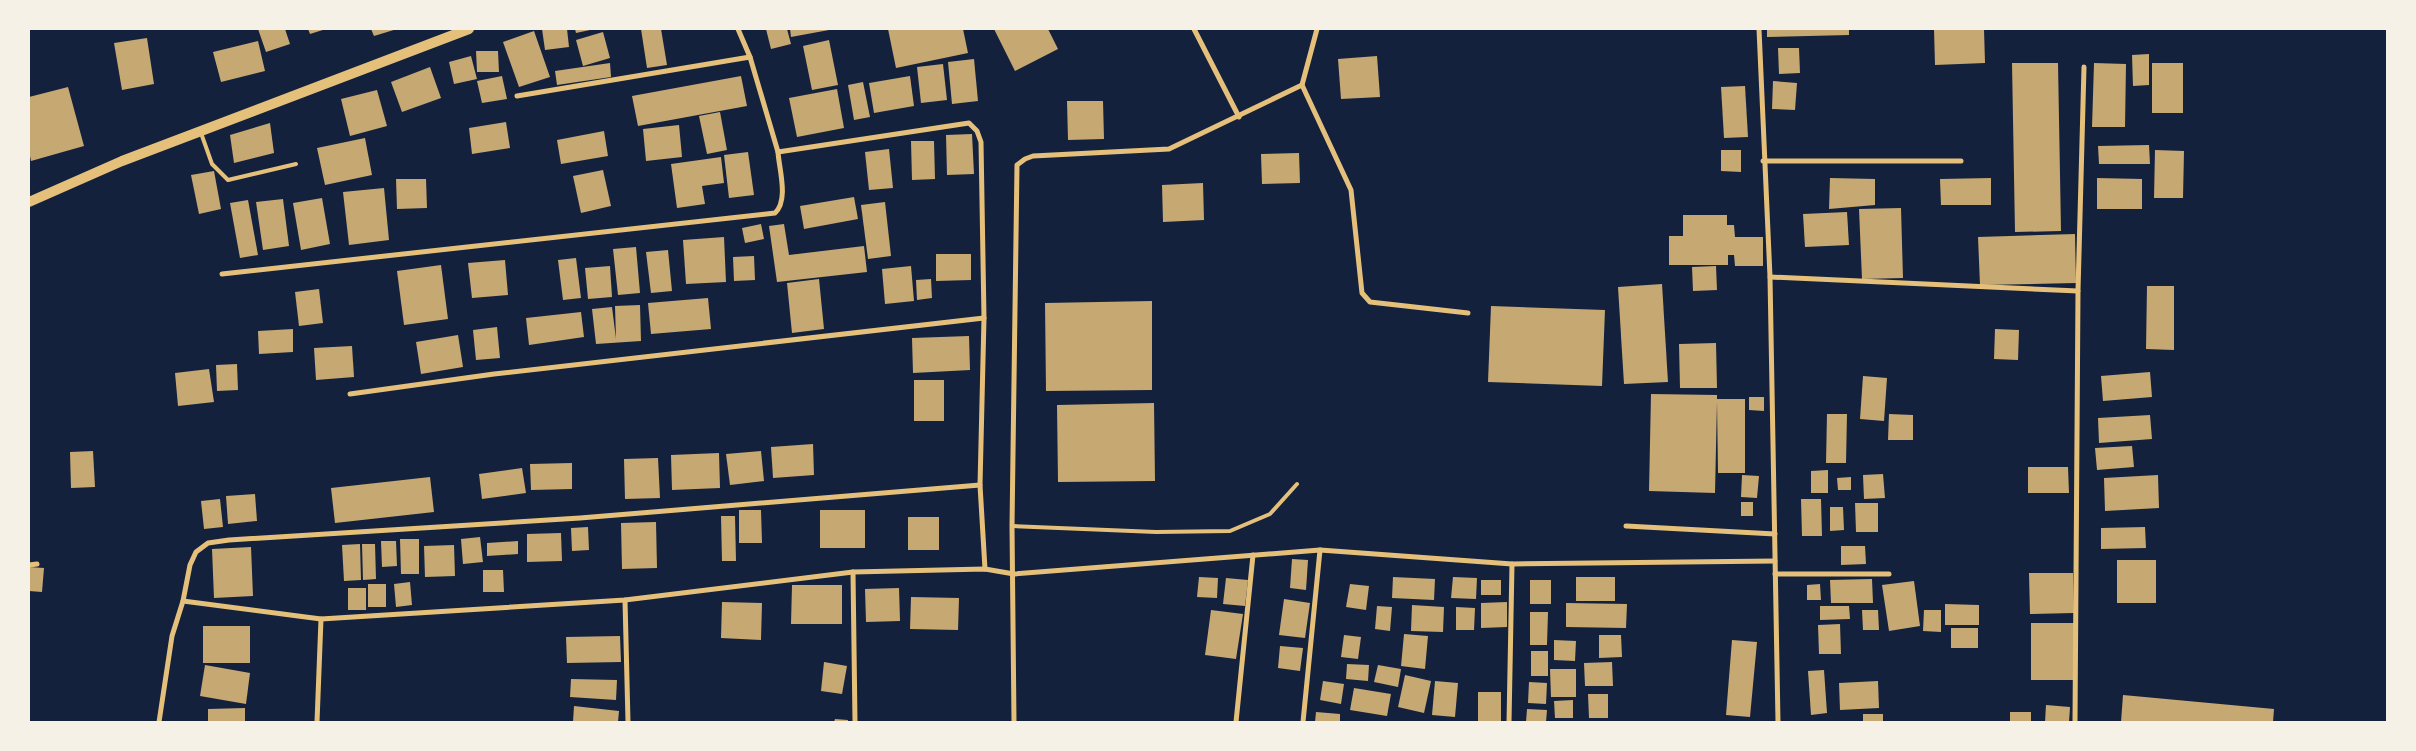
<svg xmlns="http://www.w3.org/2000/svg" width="2416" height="751" font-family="Georgia,serif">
	<rect width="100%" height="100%" fill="#14213d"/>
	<!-- building -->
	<g fill="#c6a872">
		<polygon points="258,29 285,29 290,44 266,52"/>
		<polygon points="308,29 326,29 310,34"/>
		<polygon points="371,29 397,29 374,36"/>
		<polygon points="542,29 567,29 569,47 545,50"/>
		<polygon points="575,29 590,29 590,30 576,33"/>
		<polygon points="641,29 661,29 667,65 647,68"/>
		<polygon points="766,29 787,29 791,44 771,49"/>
		<polygon points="790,29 828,29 829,30 791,37"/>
		<polygon points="888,29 963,29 968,53 896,68"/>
		<polygon points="994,29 1048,29 1058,49 1015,71"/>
		<polygon points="1767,29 1849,29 1849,35 1767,37"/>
		<polygon points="1934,29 1984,29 1985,63 1935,65"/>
		<polygon points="534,31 550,77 519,87 503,42"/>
		<polygon points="603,32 610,58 583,66 576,40"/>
		<polygon points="147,38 154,84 122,90 114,43"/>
		<polygon points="829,40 838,85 812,90 803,46"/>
		<polygon points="258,41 265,71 221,82 213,52"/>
		<polygon points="1778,48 1799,48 1800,73 1779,74"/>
		<polygon points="476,51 498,51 499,72 477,72"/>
		<polygon points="2149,54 2149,85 2133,86 2132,55"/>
		<polygon points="471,56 477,79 454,84 449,62"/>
		<polygon points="1377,56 1380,97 1341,99 1338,59"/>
		<polygon points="974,59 978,101 952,104 948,62"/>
		<polygon points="610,63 611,77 557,85 555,71"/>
		<polygon points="2012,63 2058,63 2061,231 2015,232"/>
		<polygon points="2094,63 2126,64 2125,127 2092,127"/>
		<rect x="2152" y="63" width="31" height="50"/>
		<polygon points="943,64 947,100 921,103 917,67"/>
		<polygon points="430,67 441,98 402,112 391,82"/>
		<polygon points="502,76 507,99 482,103 477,81"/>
		<polygon points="741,76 747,106 638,126 632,96"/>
		<polygon points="910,76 914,106 874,113 869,83"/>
		<polygon points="1773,81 1797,83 1795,110 1772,109"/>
		<polygon points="863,82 870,117 854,120 848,85"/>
		<polygon points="1745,86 1748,137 1724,138 1721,87"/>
		<polygon points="68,87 84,146 31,161 29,151 29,97"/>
		<polygon points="837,89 844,128 797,137 789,98"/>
		<polygon points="377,90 387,126 350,136 341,99"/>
		<polygon points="1067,101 1103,101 1104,139 1068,140"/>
		<polygon points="720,112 727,150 707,154 699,116"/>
		<polygon points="506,122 510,148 472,154 469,128"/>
		<polygon points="270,123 274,153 234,163 230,135"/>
		<polygon points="679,125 682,157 646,161 643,129"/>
		<polygon points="604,131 608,156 561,164 557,140"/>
		<polygon points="972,134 974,174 947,175 946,135"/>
		<polygon points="365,138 372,175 325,185 317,148"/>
		<polygon points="911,141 934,141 935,179 912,180"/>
		<polygon points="2149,145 2150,164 2099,164 2098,146"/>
		<polygon points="889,149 893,188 869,190 865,152"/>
		<polygon points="1721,150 1741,150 1741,172 1721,171"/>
		<polygon points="2155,150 2184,151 2183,198 2154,198"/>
		<polygon points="748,152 754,195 729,198 724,155"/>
		<polygon points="1299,153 1300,183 1262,184 1261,154"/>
		<polygon points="721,157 724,183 702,186 705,204 677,208 671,164"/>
		<polygon points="603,170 611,206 581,213 573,176"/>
		<polygon points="214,171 221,209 199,214 191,175"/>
		<polygon points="1830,178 1875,179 1875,205 1829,209"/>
		<polygon points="1991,178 1991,205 1941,205 1940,179"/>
		<polygon points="2097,178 2142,179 2142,209 2097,209"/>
		<polygon points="396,179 426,179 427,208 397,209"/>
		<polygon points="1203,183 1204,220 1163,222 1162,185"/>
		<polygon points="384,188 389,240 349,245 343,192"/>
		<polygon points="854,197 858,219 804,229 800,206"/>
		<polygon points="322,198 330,244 301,250 293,203"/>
		<polygon points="283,199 289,246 263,250 256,202"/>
		<polygon points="248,200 258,255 240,258 230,203"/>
		<polygon points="885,202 891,256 868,259 861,205"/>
		<polygon points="1901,208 1903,278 1862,279 1859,209"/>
		<polygon points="1847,212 1849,245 1805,247 1803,214"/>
		<polygon points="1683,215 1727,215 1727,225 1734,225 1735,237 1763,237 1763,266 1735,266 1734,255 1728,255 1728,265 1669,265 1669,236 1683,236"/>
		<polygon points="761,224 764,239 745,243 742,228"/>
		<polygon points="784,224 789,255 864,246 867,272 777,282 769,226"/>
		<polygon points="2075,234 2076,283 1980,285 1978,237"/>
		<polygon points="724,237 726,282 686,284 683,240"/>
		<polygon points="636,247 640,293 618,295 613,249"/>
		<polygon points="668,250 672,291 651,293 646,252"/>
		<polygon points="936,254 971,254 971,280 936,281"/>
		<polygon points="754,256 755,280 734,281 733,257"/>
		<polygon points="576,258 581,298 563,300 558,260"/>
		<polygon points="505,260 508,295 472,298 468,263"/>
		<polygon points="441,265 448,319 404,325 397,271"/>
		<polygon points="610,266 612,297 588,299 585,268"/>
		<polygon points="911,266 914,301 885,304 882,269"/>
		<polygon points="1716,266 1717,290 1693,291 1692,267"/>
		<polygon points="819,279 824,329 792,333 787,283"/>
		<polygon points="931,279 932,298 917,300 916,280"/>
		<polygon points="1662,284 1668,382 1624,384 1618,287"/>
		<polygon points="2147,286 2174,286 2174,350 2146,349"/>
		<polygon points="319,289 323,323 299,326 295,292"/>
		<polygon points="708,298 711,329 651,334 648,303"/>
		<polygon points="1152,301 1152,390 1046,391 1045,303"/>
		<polygon points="640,305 641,341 596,344 592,309 612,307 616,339 615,306"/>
		<polygon points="1491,306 1605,310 1602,386 1488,382"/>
		<polygon points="581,312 584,337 529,345 526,318"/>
		<polygon points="497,327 500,358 476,360 473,330"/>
		<polygon points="293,329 293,352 259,354 258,331"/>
		<polygon points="1995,329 2019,330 2018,360 1994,359"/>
		<polygon points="458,335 463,367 421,374 416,342"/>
		<polygon points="969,336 970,370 913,373 912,338"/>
		<polygon points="1716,343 1717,388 1680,388 1679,344"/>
		<polygon points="352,346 354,377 316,380 314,348"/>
		<polygon points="237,364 238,390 217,391 216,365"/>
		<polygon points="209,369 214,402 178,406 175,373"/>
		<polygon points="2150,372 2152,397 2103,401 2101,376"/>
		<polygon points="1863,376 1887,378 1884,421 1860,419"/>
		<rect x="914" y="380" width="30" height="41"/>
		<polygon points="1651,394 1717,395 1717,399 1745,399 1745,473 1718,473 1717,402 1715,493 1649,491"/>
		<polygon points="1749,397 1764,397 1764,411 1749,410"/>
		<polygon points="1154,403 1155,481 1058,482 1057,405"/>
		<polygon points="1827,414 1847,414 1846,463 1826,463"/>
		<polygon points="1889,414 1913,415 1913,440 1888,440"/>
		<polygon points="2150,415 2152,439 2099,443 2098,418"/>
		<polygon points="813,444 814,475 773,478 771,447"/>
		<polygon points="2132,446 2134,467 2097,470 2095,448"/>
		<polygon points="93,451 95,487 71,488 70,452"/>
		<polygon points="761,451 764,481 730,485 726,454"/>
		<polygon points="719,453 720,488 672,490 671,455"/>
		<polygon points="658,458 660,498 625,499 624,459"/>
		<polygon points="572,463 572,489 531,490 530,464"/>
		<polygon points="2028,467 2068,467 2069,493 2028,493"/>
		<polygon points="522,468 526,493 482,499 479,474"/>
		<polygon points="1828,470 1828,493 1811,493 1811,471"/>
		<polygon points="1883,474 1885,498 1864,499 1863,475"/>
		<polygon points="1742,475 1759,476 1757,498 1741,497"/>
		<polygon points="2158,475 2159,508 2105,511 2104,478"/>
		<polygon points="430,477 434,512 335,523 331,488"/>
		<polygon points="1851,477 1851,490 1838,490 1837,478"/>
		<polygon points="255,494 257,521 228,524 226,496"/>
		<polygon points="220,499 223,527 204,529 201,501"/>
		<polygon points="1801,499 1821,499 1822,536 1802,536"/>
		<rect x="1741" y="502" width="12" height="14"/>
		<polygon points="1855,503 1878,503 1878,532 1856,532"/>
		<polygon points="1830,507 1843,507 1844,530 1830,531"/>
		<polygon points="739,510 761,510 762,543 739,543"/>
		<rect x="820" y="510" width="45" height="38"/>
		<polygon points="721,516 735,516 736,561 722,561"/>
		<rect x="908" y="517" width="31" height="33"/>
		<polygon points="656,522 657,568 622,569 621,523"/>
		<polygon points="588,527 589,550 572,551 571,528"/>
		<polygon points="2145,527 2146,548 2101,549 2101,528"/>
		<polygon points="561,533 562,561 527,562 527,534"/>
		<polygon points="480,537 483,562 463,564 461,539"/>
		<polygon points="400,539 419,539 419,574 401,574"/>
		<polygon points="381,541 396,541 397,566 382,567"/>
		<polygon points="518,541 518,554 487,556 487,543"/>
		<polygon points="360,544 361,580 344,581 342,545"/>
		<polygon points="362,544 375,544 376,579 363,580"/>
		<polygon points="454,545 455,576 425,577 424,546"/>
		<polygon points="1841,546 1865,546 1866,564 1841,565"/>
		<polygon points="251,547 253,596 214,598 212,549"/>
		<polygon points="1292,559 1308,560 1306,590 1290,588"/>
		<rect x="2117" y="560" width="39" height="43"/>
		<polygon points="29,567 44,568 42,592 29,591"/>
		<polygon points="483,570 503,570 504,592 483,592"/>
		<polygon points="2029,573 2073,573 2074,613 2030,614"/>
		<polygon points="1199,577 1218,578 1217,598 1197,597"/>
		<polygon points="1393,577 1435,579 1434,600 1392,598"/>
		<polygon points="1453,577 1477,578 1476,599 1451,598"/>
		<rect x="1576" y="577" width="39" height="24"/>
		<polygon points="1226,578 1248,580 1245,606 1223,604"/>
		<polygon points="1872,579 1873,603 1831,603 1830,580"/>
		<rect x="1481" y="580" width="20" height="15"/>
		<rect x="1530" y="580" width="21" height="24"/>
		<polygon points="1914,581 1920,626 1889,631 1882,585"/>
		<polygon points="410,582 412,605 396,607 394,584"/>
		<rect x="368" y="584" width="18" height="23"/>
		<polygon points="1350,584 1369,586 1366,610 1346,607"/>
		<polygon points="1820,584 1821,600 1807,600 1807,585"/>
		<polygon points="792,585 842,585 842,624 791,624"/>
		<rect x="348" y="588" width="18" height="22"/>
		<polygon points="899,588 900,621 866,622 865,589"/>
		<polygon points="911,597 959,598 958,630 910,629"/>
		<polygon points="1284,599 1310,603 1305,638 1279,635"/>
		<polygon points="722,602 762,603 761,640 721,638"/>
		<polygon points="1507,602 1507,627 1481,628 1481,603"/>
		<polygon points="1566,603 1627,604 1626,628 1566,627"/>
		<polygon points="1945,604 1979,605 1979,625 1945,625"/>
		<polygon points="1412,605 1444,607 1443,632 1411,631"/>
		<polygon points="1377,606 1392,607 1390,631 1375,629"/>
		<polygon points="1820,606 1849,606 1850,619 1820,620"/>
		<polygon points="1456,607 1475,608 1474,630 1456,630"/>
		<polygon points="1211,610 1243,614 1236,659 1205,655"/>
		<polygon points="1862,610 1878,610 1879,630 1863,630"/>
		<polygon points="1924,610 1941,610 1941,632 1923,631"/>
		<polygon points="1530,612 1548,612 1547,645 1530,645"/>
		<rect x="2031" y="623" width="43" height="57"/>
		<polygon points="1840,624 1841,654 1819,654 1818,625"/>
		<rect x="203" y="626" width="47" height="37"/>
		<rect x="1951" y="628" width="27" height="20"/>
		<polygon points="1404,634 1428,636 1425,669 1401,666"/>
		<polygon points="1344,635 1361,637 1358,659 1341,657"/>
		<polygon points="1599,635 1621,635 1622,657 1599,658"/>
		<polygon points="620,636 621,662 567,663 566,637"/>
		<polygon points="1554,640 1576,641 1575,661 1554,660"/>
		<polygon points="1732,640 1757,642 1750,717 1726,715"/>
		<polygon points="1280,646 1303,648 1300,671 1278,668"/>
		<rect x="1531" y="651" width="17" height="25"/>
		<polygon points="824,662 847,666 842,694 821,691"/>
		<polygon points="1612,662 1613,686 1585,686 1584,663"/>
		<polygon points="1347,664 1369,665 1368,681 1346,679"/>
		<polygon points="205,665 250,673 246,704 200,696"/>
		<polygon points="1378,665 1401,669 1398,687 1374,682"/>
		<polygon points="1550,669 1576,669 1576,697 1551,697"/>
		<polygon points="1824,670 1827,713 1811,715 1808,671"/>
		<polygon points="1405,675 1431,681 1424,713 1398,707"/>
		<polygon points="571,679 617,680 616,700 570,697"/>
		<polygon points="1323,681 1344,684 1341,704 1320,700"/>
		<polygon points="1435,681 1458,683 1455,717 1432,715"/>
		<polygon points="1878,681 1879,708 1840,710 1839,683"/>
		<polygon points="1529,682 1547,683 1546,704 1528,703"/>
		<polygon points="1354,688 1391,694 1387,716 1350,710"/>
		<rect x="1478" y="692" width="23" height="30"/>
		<polygon points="1588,694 1608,694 1608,718 1589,718"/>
		<polygon points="2123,695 2274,709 2273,722 2121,722"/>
		<polygon points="1573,700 1573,718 1555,718 1554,701"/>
		<polygon points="2046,705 2070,707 2069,722 2045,722"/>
		<polygon points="574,706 619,711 618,722 573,722"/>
		<polygon points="245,708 245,722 208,722 208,709"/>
		<polygon points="1527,709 1547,710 1546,722 1526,722"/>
		<polygon points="1316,712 1340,714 1340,722 1315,722"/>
		<rect x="2010" y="712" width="21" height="10"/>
		<rect x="1863" y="714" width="20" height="8"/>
		<polygon points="835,719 848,720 848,722 834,722"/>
	</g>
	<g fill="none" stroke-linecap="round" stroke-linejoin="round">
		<!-- service -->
		<g stroke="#e5c07b" stroke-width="4">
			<polyline points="201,133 212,164 228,180 296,164"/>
			<polyline points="1012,526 1156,532 1230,531 1270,514 1297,484"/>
		</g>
		<!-- minor -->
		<g stroke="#e5c07b" stroke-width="5">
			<polyline points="738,29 750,57 778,152 969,123 977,131 981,142 984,318 980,485 985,569"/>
			<polyline points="1194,29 1239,117"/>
			<polyline points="1759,29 1770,277 1778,722"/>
			<polyline points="1302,85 1351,190 1362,293 1370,302 1468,313"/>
			<polyline points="517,96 750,57"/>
			<polyline points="1763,161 1961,161"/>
			<path d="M 222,274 L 775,213 C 789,200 779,169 778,152"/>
			<polyline points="1770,277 2078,291"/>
			<polyline points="350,394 494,374 984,318"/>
			<polyline points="1626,526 1775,534"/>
			<polyline points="29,565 37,564"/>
			<polyline points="853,572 855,722"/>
			<polyline points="1775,574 1889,574"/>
			<polyline points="625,600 628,722"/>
			<polyline points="183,601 321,619 625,600 853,572 985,569 1014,574 1320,550 1512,564 1775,561"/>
			<polyline points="159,722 172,636 183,601 190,565 196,552 208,543 229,540 580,518 980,485"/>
			<polyline points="317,722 321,619"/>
			<polyline points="1014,722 1012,526 1017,165 1025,159 1033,156 1169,149 1302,85 1317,29"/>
			<polyline points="1236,722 1253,555"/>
			<polyline points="1303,722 1320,550"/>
			<polyline points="1509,722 1512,564"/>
			<polyline points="2075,722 2078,291 2084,67"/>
		</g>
		<!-- secondary -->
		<polyline stroke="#e5c07b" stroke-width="10" points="29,202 122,161 469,29"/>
	</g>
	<!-- border -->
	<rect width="2416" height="751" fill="none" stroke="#f6f1e7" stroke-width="60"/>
</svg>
